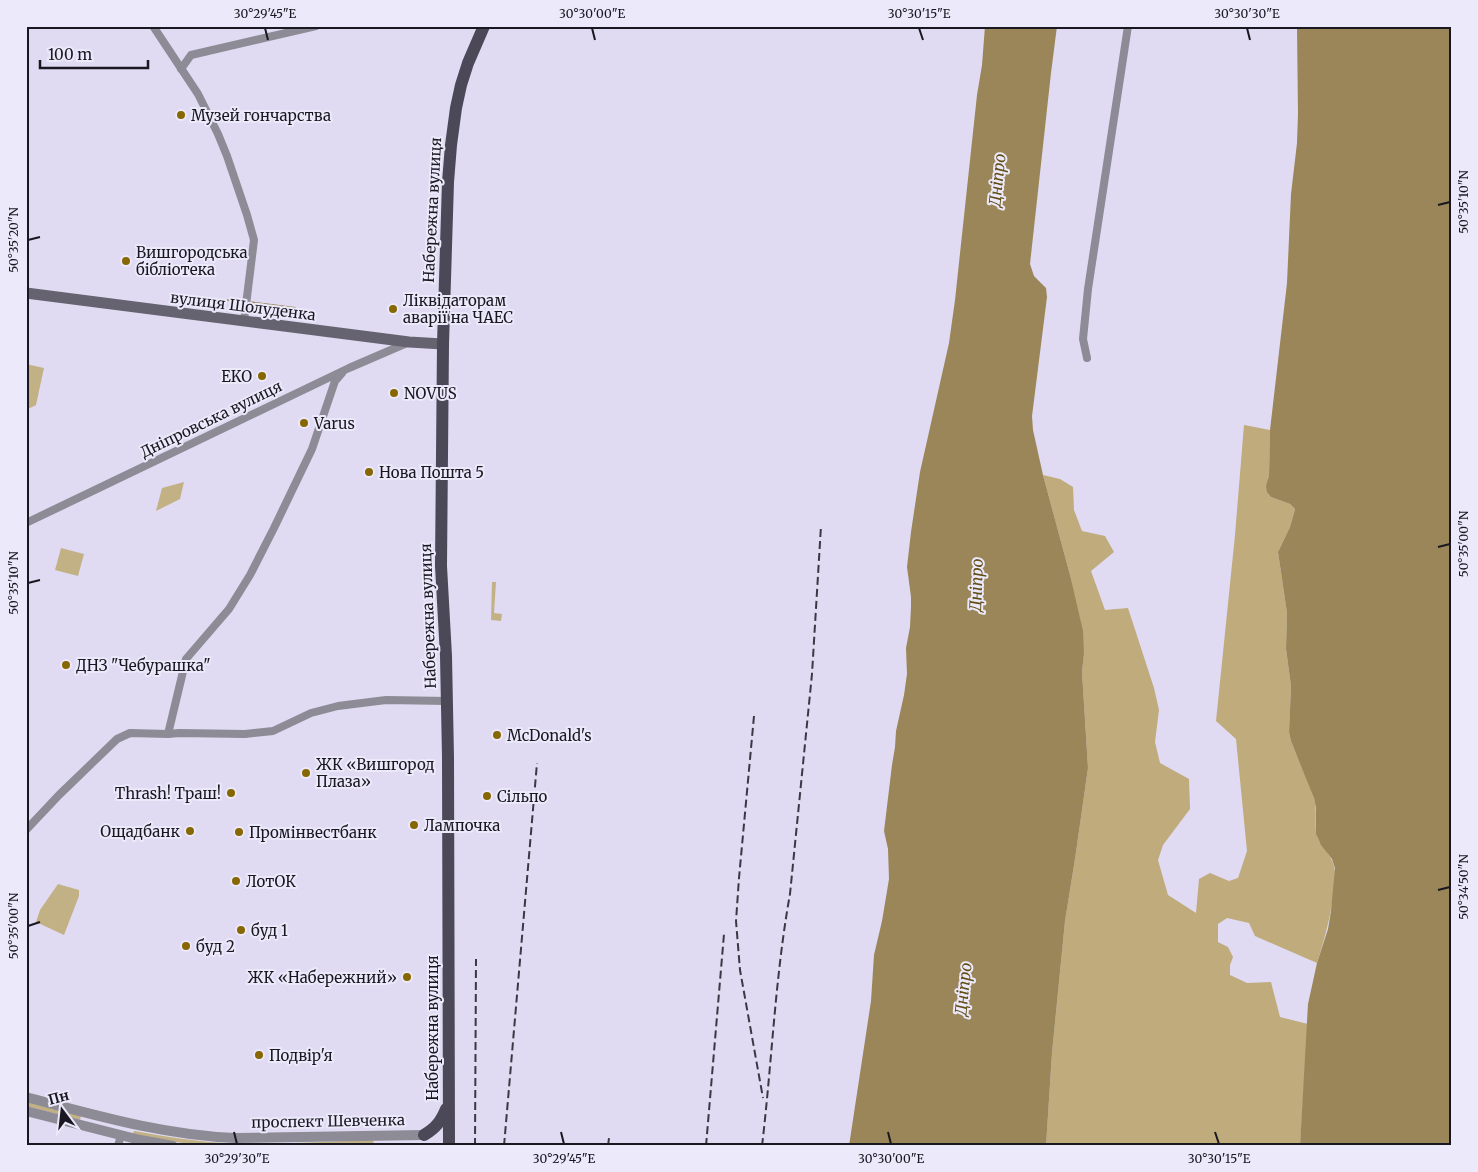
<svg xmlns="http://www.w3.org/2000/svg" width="1478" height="1172" font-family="Merriweather,serif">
	<rect width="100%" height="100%" fill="#e0dbf2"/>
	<!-- green -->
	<g fill="#c3b186">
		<polygon points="26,364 44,368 36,405 26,410"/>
		<polygon points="184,482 180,499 156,511 162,488"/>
		<polygon points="61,548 84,554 78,576 55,570"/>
		<polygon points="492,582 496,582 494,613 502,614 501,621 491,620"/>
		<polygon points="58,884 79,890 79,896 64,935 36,922 40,910"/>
		<polygon points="26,1101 81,1116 80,1120 26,1106"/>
		<path d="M 135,1131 C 178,1139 220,1145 264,1144 L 264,1146 L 205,1146 L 169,1141 L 134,1135 L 133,1132 Z"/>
		<polygon points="372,1140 374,1142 372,1145 268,1146 268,1144"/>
	</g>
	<!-- forest -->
	<path fill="#bfab7b" d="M 1244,425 L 1270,430 L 1269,476 L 1267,486 L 1271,497 L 1290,504 L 1295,509 L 1290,527 L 1278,552 L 1287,613 L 1286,649 L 1291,686 L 1289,732 L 1291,741 C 1298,759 1309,780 1314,798 C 1317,809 1315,821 1316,832 C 1318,845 1331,853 1334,866 C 1336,873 1334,881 1334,889 C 1331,915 1325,938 1317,963 L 1255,936 L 1249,923 L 1227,918 L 1218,924 L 1218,942 L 1228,947 L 1233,957 L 1230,965 L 1230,975 L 1247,983 L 1271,982 L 1280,1017 L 1308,1024 L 1300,1146 L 1046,1146 L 1052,1053 L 1065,921 L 1075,859 L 1088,768 L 1082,672 L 1084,654 L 1070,575 L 1043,475 L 1060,479 L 1073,487 L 1074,510 L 1082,531 L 1105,536 L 1114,552 L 1091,571 L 1105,610 L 1128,608 L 1154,688 L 1159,710 L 1155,742 L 1160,763 L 1189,779 L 1190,809 L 1163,845 L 1158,860 L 1168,895 L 1196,913 L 1199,879 L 1210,873 L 1229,881 L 1238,878 L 1247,851 L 1236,739 L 1216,721 L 1235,535 Z"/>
	<!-- water -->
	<g fill="#9a8658">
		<polygon points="985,26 1057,26 1051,73 1030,264 1034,276 1046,288 1047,297 1032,416 1033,430 1043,475 1070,575 1083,631 1084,654 1082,672 1088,768 1075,859 1065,921 1052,1053 1046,1146 849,1146 871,1001 874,955 882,921 889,879 888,849 884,831 892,765 895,747 896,731 904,695 907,674 906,648 910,627 911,607 911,597 907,567 911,532 920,472 949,343 955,300 977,95 982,65"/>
		<polygon points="1297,26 1452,26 1452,1146 1300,1146 1308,1004 1317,963 1328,929 1331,911 1335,868 1332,859 1321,845 1316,834 1316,808 1314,798 1291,741 1289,732 1291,686 1286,649 1287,613 1278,552 1290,527 1295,509 1290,504 1271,497 1267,492 1266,486 1269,476 1270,430 1287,283 1291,194 1297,143 1298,114"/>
	</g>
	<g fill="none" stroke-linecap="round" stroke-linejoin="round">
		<!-- stream -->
		<g stroke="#9a8658" stroke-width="2">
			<polyline points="228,300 243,301"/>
			<polyline points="248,302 295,308"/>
		</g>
		<!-- minor -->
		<g stroke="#8d8b95" stroke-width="8">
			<polyline points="153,26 198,94 218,134 227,156 247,215 254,240 244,321"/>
			<polyline points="181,69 191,55 316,26"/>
			<polyline points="1087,358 1083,339 1088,289 1128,26"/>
			<polyline points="26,523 349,368 407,343"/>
			<polyline points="168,734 186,659 229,609 250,575 274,528 312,449 335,381 342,373"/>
			<polyline points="26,830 59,795 117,739 130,733 168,734 179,733 245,734 273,731 311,713 338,706 386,700 448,701"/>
			<polyline points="118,1146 121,1135"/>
		</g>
		<!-- tertiary -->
		<g stroke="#8d8b95" stroke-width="10">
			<path d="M 26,1097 C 95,1115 163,1135 235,1138 L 424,1135"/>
			<polyline points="26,1111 140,1140 173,1146"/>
		</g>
		<!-- secondary -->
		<polyline stroke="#666371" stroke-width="11" points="26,293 409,342 443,344"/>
		<!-- primary -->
		<g stroke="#4b4858" stroke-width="12">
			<path d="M 424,1135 C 436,1128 441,1121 446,1109"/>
			<polyline points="449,1146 448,757 446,656 441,566 443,344 448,182 451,145 456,108 461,85 468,63 484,26"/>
		</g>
		<!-- rail -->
		<g stroke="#3a3943" stroke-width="2" stroke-dasharray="8 4" stroke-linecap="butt">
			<polyline points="754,716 739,878 736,921 740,970 763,1098"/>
			<polyline points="475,1146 476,959"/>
			<polyline points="504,1146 537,763"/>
			<polyline points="608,1146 609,1138"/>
			<polyline points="706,1146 724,934"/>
			<path d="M 762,1146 C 772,1062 775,977 790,894 L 812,674 L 821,526"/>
		</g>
	</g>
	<!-- ticks -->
	<path fill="none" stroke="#191820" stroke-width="2" d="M 265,28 L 268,40M 592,28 L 595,40M 919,28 L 923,40M 1247,28 L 1250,40M 1438,205 L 1450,202M 28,240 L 40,237M 1438,547 L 1450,544M 28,583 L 40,580M 1438,890 L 1450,887M 28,926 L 40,922M 234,1132 L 237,1144M 561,1132 L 564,1144M 888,1132 L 891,1144M 1215,1132 L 1219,1144"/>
	<!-- markers -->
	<g fill="#866702" stroke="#ece9fb" stroke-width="2">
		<circle cx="181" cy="115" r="5"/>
		<circle cx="126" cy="261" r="5"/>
		<circle cx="393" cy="309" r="5"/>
		<circle cx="262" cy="376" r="5"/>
		<circle cx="394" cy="393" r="5"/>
		<circle cx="304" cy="423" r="5"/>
		<circle cx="369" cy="472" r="5"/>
		<circle cx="66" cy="665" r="5"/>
		<circle cx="497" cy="735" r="5"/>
		<circle cx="306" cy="773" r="5"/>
		<circle cx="231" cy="793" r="5"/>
		<circle cx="487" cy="796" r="5"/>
		<circle cx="414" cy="825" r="5"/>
		<circle cx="190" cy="831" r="5"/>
		<circle cx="239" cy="832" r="5"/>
		<circle cx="236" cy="881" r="5"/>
		<circle cx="241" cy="930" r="5"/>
		<circle cx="186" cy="946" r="5"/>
		<circle cx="407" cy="977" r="5"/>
		<circle cx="259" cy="1055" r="5"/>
	</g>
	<g text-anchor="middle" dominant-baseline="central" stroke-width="4" stroke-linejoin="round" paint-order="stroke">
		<!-- poi labels -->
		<g font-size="15" fill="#191820" stroke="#ece9fb" text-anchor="start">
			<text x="191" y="115">Музей гончарства</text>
			<text x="136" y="252">Вишгородська<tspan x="136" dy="17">бібліотека</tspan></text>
			<text x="403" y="300">Ліквідаторам<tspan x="403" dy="17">аварії на ЧАЕС</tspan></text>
			<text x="252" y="376" text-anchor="end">EKO</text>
			<text x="404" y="393">NOVUS</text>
			<text x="314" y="423">Varus</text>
			<text x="379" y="472">Нова Пошта 5</text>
			<text x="76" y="665">ДНЗ "Чебурашка"</text>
			<text x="507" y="735">McDonald's</text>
			<text x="316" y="764">ЖК «Вишгород<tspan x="316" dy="17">Плаза»</tspan></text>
			<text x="221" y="793" text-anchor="end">Thrash! Траш!</text>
			<text x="497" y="796">Сільпо</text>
			<text x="424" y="825">Лампочка</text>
			<text x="180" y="831" text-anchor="end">Ощадбанк</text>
			<text x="249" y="832">Промінвестбанк</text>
			<text x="246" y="881">ЛотОК</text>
			<text x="251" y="930">буд 1</text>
			<text x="196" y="946">буд 2</text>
			<text x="397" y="977" text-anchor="end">ЖК «Набережний»</text>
			<text x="269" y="1055">Подвір'я</text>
		</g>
		<!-- street labels -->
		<g font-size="15" fill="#191820" stroke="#ece9fb">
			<text transform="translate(432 210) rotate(-87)">Набережна вулиця</text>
			<text transform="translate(243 306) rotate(7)">вулиця Шолуденка</text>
			<text transform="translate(211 419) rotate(-26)">Дніпровська вулиця</text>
			<text transform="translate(428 616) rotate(-92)">Набережна вулиця</text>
			<text transform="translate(432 1028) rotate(-90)">Набережна вулиця</text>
			<text transform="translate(328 1121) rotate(-1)">проспект Шевченка</text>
		</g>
		<!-- water labels -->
		<g font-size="16" font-style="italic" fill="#624d13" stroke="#ece9fb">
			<text transform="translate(997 180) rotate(-84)">Дніпро</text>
			<text transform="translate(976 585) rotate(-88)">Дніпро</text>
			<text transform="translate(963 989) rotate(-84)">Дніпро</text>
		</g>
	</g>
	<!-- border -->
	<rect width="1478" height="1172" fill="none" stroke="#ece9fb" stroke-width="55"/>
	<!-- north arrow -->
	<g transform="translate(62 1110) rotate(345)" stroke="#ece9fb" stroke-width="4" paint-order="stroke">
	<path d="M0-4L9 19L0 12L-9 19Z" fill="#191820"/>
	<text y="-8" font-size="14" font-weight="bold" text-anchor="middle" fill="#191820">Пн</text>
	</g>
	<!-- scale -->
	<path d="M40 60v8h108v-8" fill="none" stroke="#191820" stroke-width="2.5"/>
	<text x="48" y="60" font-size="15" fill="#191820" stroke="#ece9fb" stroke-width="4" paint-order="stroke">100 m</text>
	<rect x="28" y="28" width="1422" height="1116" fill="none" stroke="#191820" stroke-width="2"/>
	<g font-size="12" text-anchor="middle" fill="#191820">
		<text x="265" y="18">30°29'45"E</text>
		<text x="592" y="18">30°30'00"E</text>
		<text x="919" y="18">30°30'15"E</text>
		<text x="1247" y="18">30°30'30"E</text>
		<text transform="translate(1464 202) rotate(-90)" y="4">50°35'10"N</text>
		<text transform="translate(14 240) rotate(-90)" y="4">50°35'20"N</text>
		<text transform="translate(1464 544) rotate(-90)" y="4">50°35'00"N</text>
		<text transform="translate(14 583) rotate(-90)" y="4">50°35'10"N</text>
		<text transform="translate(1464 887) rotate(-90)" y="4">50°34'50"N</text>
		<text transform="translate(14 926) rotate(-90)" y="4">50°35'00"N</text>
		<text x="237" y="1163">30°29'30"E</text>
		<text x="564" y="1163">30°29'45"E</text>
		<text x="891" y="1163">30°30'00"E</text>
		<text x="1219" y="1163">30°30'15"E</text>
	</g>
</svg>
